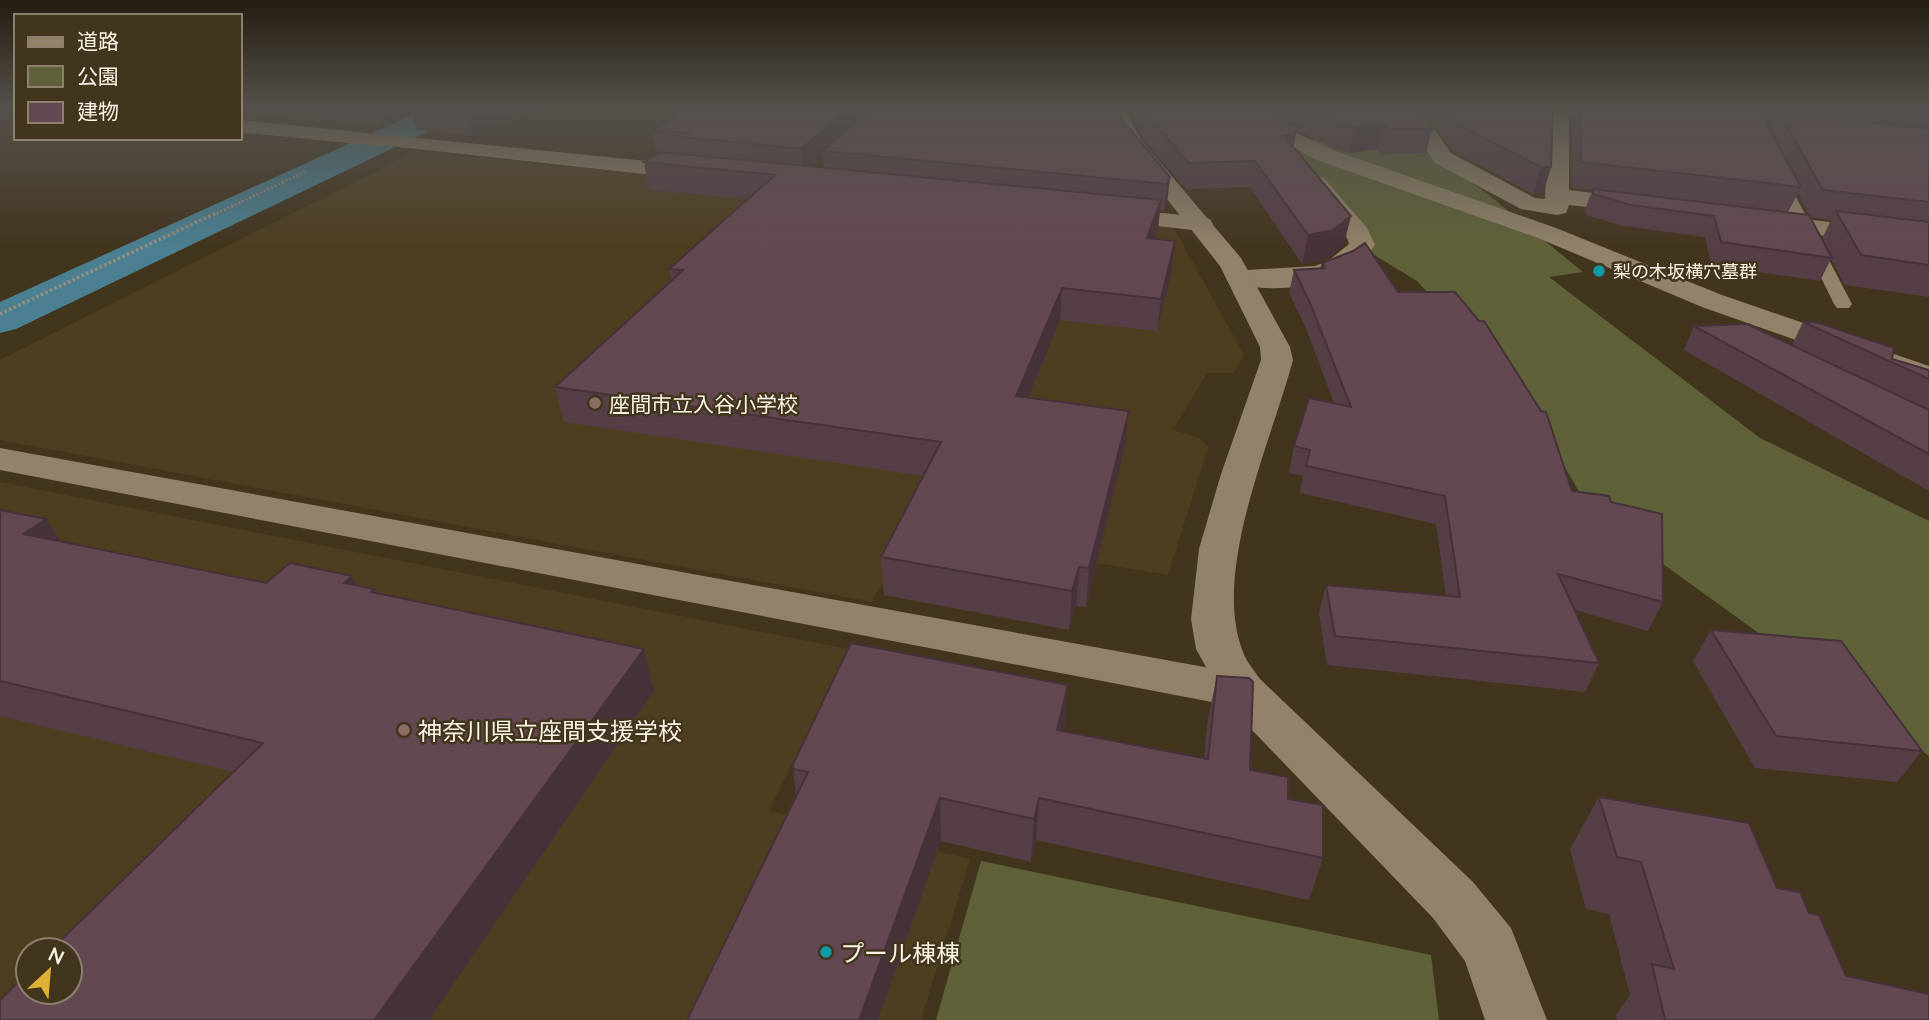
<svg xmlns="http://www.w3.org/2000/svg" width="1929" height="1020" font-family="Lato,'Noto Sans JP',sans-serif">
	<rect width="100%" height="100%" fill="#42351e"/>
	<!-- built -->
	<g fill="#4e3e20" fill-rule="evenodd">
		<polygon points="416,151 1174,228 1244,355 1234,373 1207,373 1173,430 1200,438 1208,447 1168,575 911,532 872,602 0,440 0,360"/>
		<path d="M 0,482 L 848,649 L 769,811 L 970,859 L 921,1020 L 0,1020 ZM 28,950 L 70,950 L 70,992 L 28,992 Z"/>
	</g>
	<!-- green -->
	<g fill="#5f6238">
		<polygon points="1325,127 1420,146 1485,192 1583,272 1549,277 1760,438 1929,521 1929,756 1591,512 1526,401 1417,281 1335,231 1288,166"/>
		<polygon points="981,861 1431,955 1439,1020 936,1020"/>
	</g>
	<g fill="none" stroke-linecap="round" stroke-linejoin="round">
		<!-- canal -->
		<polygon fill="#4b8092" fill-rule="evenodd" points="432,106 472,106 468,112 16,329 0,333 0,302"/>
		<!-- path-far1 -->
		<polyline stroke="#998f7d" stroke-width="2.5" stroke-dasharray="2 2" stroke-linecap="butt" points="213,215 307,171"/>
		<!-- path -->
		<polyline stroke="#998f7d" stroke-width="3.5" stroke-dasharray="2.5 2.5" stroke-linecap="butt" points="0,314 216,213"/>
		<!-- lane -->
		<polygon fill="#918269" fill-rule="evenodd" points="1778,172 1785,176 1852,304 1849,308 1837,308 1834,304 1771,176"/>
		<!-- street -->
		<g fill="#918269" fill-rule="evenodd">
			<polygon points="1213,106 1239,106 1333,150 1556,228 1722,295 1929,366 1929,387 1702,307 1538,238 1317,160"/>
			<polygon points="1398,106 1418,106 1451,153 1535,198 1545,199 1549,113 1534,110 1531,106 1598,106 1634,111 1637,115 1634,119 1627,121 1569,115 1569,190 1642,199 1651,201 1654,206 1651,211 1642,213 1569,205 1566,213 1557,215 1521,209 1435,163"/>
			<polygon points="379,134 697,166 708,173 697,180 372,144 369,140"/>
			<path d="M 1316,176 L 1324,178 L 1367,228 L 1375,245 C 1345,288 1278,295 1230,283 L 1226,277 L 1230,271 L 1315,266 L 1328,261 L 1349,244 L 1346,234 L 1305,183 Z"/>
			<polygon points="1105,207 1201,217 1210,219 1213,224 1210,229 1201,231 1096,219 1093,214 1096,209"/>
			<polygon points="1764,214 1929,234 1929,250 1755,226 1752,221 1755,216"/>
			<polygon points="0,448 1243,674 1260,679 1267,691 1260,703 1243,708 0,470"/>
		</g>
		<!-- secondary -->
		<g fill="#918269" fill-rule="evenodd">
			<path d="M 1104,106 L 1124,106 L 1141,140 L 1241,258 L 1290,347 L 1293,360 C 1272,440 1211,571 1243,652 C 1246,661 1254,670 1260,679 L 1473,882 L 1511,928 L 1547,1020 L 1485,1020 L 1465,961 L 1433,918 L 1226,703 L 1196,649 L 1191,619 L 1199,549 L 1221,474 L 1261,360 L 1260,347 L 1220,266 L 1125,146 Z"/>
			<polygon points="240,120 379,134 389,140 379,146 240,132"/>
		</g>
	</g>
	<!-- wall -->
	<g fill="#563e46" fill-rule="evenodd">
		<polygon points="240,106 544,106 518,119 513,119 473,136 417,130 412,112 382,127 357,124 356,122 240,111"/>
		<polygon points="1127,106 1417,106 1432,129 1426,153 1384,154 1377,149 1349,153 1334,148 1297,130 1293,148 1344,244 1327,259 1302,264 1250,187 1186,189 1143,139"/>
		<polygon points="1420,106 1553,106 1551,167 1543,193 1533,194 1453,151"/>
		<path d="M 1576,106 L 1929,106 L 1929,297 L 1845,285 L 1831,259 L 1820,281 L 1711,265 L 1705,237 L 1623,226 L 1586,215 L 1585,210 L 1592,190 L 1572,188 L 1572,118 ZM 1765,120 L 1776,121 L 1771,132 ZM 1798,193 L 1809,215 L 1788,212 ZM 1810,217 L 1831,220 L 1822,239 Z"/>
		<path d="M 1125,123 L 1170,177 L 1167,203 L 1164,211 L 1160,210 L 1158,229 L 1155,238 L 1175,241 L 1172,271 L 1157,331 L 1060,320 L 1029,398 L 1129,411 L 1125,447 L 1086,607 L 1076,606 L 1069,630 L 884,595 L 881,557 L 923,476 L 564,422 L 555,387 L 671,281 L 669,269 L 747,199 L 649,190 L 644,162 L 656,154 L 652,130 ZM 823,156 L 824,168 L 812,166 L 814,165 Z"/>
		<polygon points="1322,263 1398,292 1572,491 1611,502 1663,602 1648,631 1575,610 1599,663 1585,692 1327,665 1319,613 1326,585 1446,596 1436,524 1300,493 1303,476 1289,473 1294,446 1334,403 1305,326 1289,293 1294,270 1320,268"/>
		<polygon points="1803,322 1892,359 1929,370 1929,491 1684,350 1694,326 1792,345"/>
		<polygon points="0,510 61,541 266,583 356,585 374,589 376,593 644,649 654,691 429,1020 0,1020 233,772 0,716"/>
		<polygon points="1711,630 1922,751 1897,782 1755,768 1693,661"/>
		<polygon points="1217,676 1250,770 1288,799 1323,858 1309,900 1036,840 1031,862 941,841 878,1020 687,1020 796,795 793,769 1068,685 1064,731 1204,759 1208,718"/>
		<polygon points="1599,797 1777,888 1809,913 1846,976 1929,1020 1617,1020 1616,1015 1630,995 1609,914 1586,909 1570,849"/>
	</g>
	<!-- shaded-wall -->
	<g fill="#463239">
		<polygon points="375,106 410,106 412,112 382,127"/>
		<polygon points="469,106 510,106 513,119 473,136 465,107"/>
		<polygon points="515,106 544,106 518,119"/>
		<polygon points="851,106 878,106 823,151 823,156 804,174 801,149"/>
		<polygon points="1383,125 1377,149 1349,153 1354,128"/>
		<polygon points="1297,126 1293,150 1284,136"/>
		<polygon points="1541,167 1551,167 1543,193 1533,194"/>
		<polygon points="1170,177 1167,203 1164,211 1167,184"/>
		<polygon points="1161,200 1158,229 1144,268 1147,238"/>
		<polygon points="1351,216 1344,244 1327,259 1302,264 1308,235"/>
		<polygon points="1175,241 1172,271 1157,331 1161,299"/>
		<polygon points="1062,288 1060,320 1015,431 1016,396"/>
		<polygon points="1129,411 1125,447 1086,607 1089,568"/>
		<polygon points="46,519 72,559 24,534"/>
		<polygon points="1079,567 1076,606 1069,630 1072,591"/>
		<polygon points="352,576 370,617 344,583"/>
		<polygon points="644,649 654,691 429,1020 374,1020"/>
		<polygon points="1068,685 1065,727 1053,773 1057,730"/>
		<polygon points="940,798 941,841 878,1020 859,1020"/>
		<polygon points="1039,798 1036,840 1031,862 1034,819"/>
	</g>
	<!-- building -->
	<g fill="#644851" stroke="#463239" stroke-width="2">
		<polygon points="690,106 851,106 801,149 683,137 689,133 652,130"/>
		<polygon points="873,106 1116,106 1125,123 1170,177 1167,184 823,151"/>
		<polygon points="1141,106 1257,106 1297,126 1294,135 1284,136 1351,216 1333,230 1308,235 1255,161 1189,163 1146,114"/>
		<polygon points="1300,106 1417,106 1432,129 1390,129 1383,125 1354,128 1339,123"/>
		<polygon points="1444,106 1553,106 1551,167 1541,167 1460,126"/>
		<polygon points="1580,106 1700,106 1760,112 1801,187 1581,162"/>
		<polygon points="1875,106 1929,106 1929,111"/>
		<polygon points="1780,114 1929,128 1929,202 1823,190"/>
		<polygon points="660,152 1161,200 1147,238 1175,241 1161,299 1062,288 1016,396 1129,411 1089,568 1079,567 1072,591 881,557 941,442 555,387 683,270 669,269 775,175 644,162"/>
		<polygon points="1593,189 1809,215 1832,258 1721,242 1714,216 1631,205 1593,194"/>
		<polygon points="1836,211 1929,222 1929,265 1861,255"/>
		<polygon points="1365,243 1398,292 1455,292 1479,321 1484,321 1541,411 1546,412 1572,491 1609,496 1611,502 1662,514 1663,602 1558,574 1599,663 1335,636 1326,585 1460,597 1445,496 1306,466 1310,450 1294,446 1309,398 1351,407 1310,303 1294,270 1325,268 1322,263 1353,251"/>
		<polygon points="1803,322 1816,322 1894,348 1892,359 1929,370 1929,379"/>
		<polygon points="1747,324 1929,410 1929,454 1694,326"/>
		<polygon points="0,510 46,519 24,534 266,583 290,563 352,576 344,583 374,589 371,592 644,649 374,1020 0,1020 0,1000 28,972 28,992 70,992 70,950 51,950 263,743 0,681"/>
		<polygon points="1711,630 1841,641 1922,751 1776,736"/>
		<polygon points="851,643 1068,685 1057,730 1208,759 1217,676 1249,678 1253,682 1250,770 1288,777 1288,799 1323,805 1323,858 1039,798 1034,819 940,798 859,1020 687,1020 808,772 793,769 793,764"/>
		<polygon points="1599,797 1749,823 1777,888 1800,892 1809,913 1819,915 1846,976 1929,994 1929,1020 1665,1020 1652,964 1674,969 1641,862 1617,857"/>
	</g>
	<!-- sky -->
	<linearGradient id="sky" x2="0" y2="1"><stop stop-color="#241d10"/><stop offset="0.43" stop-color="#54514c"/><stop offset="1" stop-color="#54514c" stop-opacity="0"/></linearGradient>
	<rect width="1929" height="249" fill="url(#sky)"/>
	<!-- markers -->
	<g fill="#0f9aa8" stroke="#42351e" stroke-width="2.5">
		<circle cx="1599" cy="271" r="7"/>
		<circle cx="826" cy="952" r="7"/>
	</g>
	<g fill="#8d6e63" stroke="#42351e" stroke-width="2.5">
		<circle cx="595" cy="403" r="7"/>
		<circle cx="404" cy="730" r="7"/>
	</g>
	<g text-anchor="middle" dominant-baseline="central" stroke-width="5" stroke-linejoin="round" paint-order="stroke">
		<!-- far-poi labels -->
		<g font-size="18" fill="#fbf3e6" stroke="#42351e" text-anchor="start">
			<text x="1613" y="271">梨の木坂横穴墓群</text>
		</g>
		<!-- poi labels -->
		<g font-size="21" fill="#fbf3e6" stroke="#42351e" text-anchor="start">
			<text x="609" y="403">座間市立入谷小学校</text>
		</g>
		<!-- near-poi labels -->
		<g font-size="24" fill="#fbf3e6" stroke="#42351e" text-anchor="start">
			<text x="418" y="730">神奈川県立座間支援学校</text>
			<text x="840" y="952">プール棟棟</text>
		</g>
	</g>
	<!-- legend -->
	<rect x="14" y="14" width="228" height="126" fill="#42351e" stroke="#8c816e" stroke-width="2"/>
	<rect x="28" y="37" width="35" height="10" fill="#918269" stroke="#8c816e" stroke-width="2"/>
	<text x="77" y="49" font-size="21" fill="#fbf3e6">道路</text>
	<rect x="28" y="66" width="35" height="21" fill="#5f6238" stroke="#8c816e" stroke-width="2"/>
	<text x="77" y="84" font-size="21" fill="#fbf3e6">公園</text>
	<rect x="28" y="102" width="35" height="21" fill="#644851" stroke="#8c816e" stroke-width="2"/>
	<text x="77" y="119" font-size="21" fill="#fbf3e6">建物</text>
	<!-- north arrow -->
	<g transform="translate(49 971) rotate(26)"><circle r="33" fill="#42351e" stroke="#8c816e" stroke-width="2"/>
	<path d="M0-5L12 26L0 18L-12 26Z" fill="#ddb133"/>
	<text y="-10" font-size="19" font-weight="bold" text-anchor="middle" fill="#fbf3e6">N</text>
	</g>
</svg>
